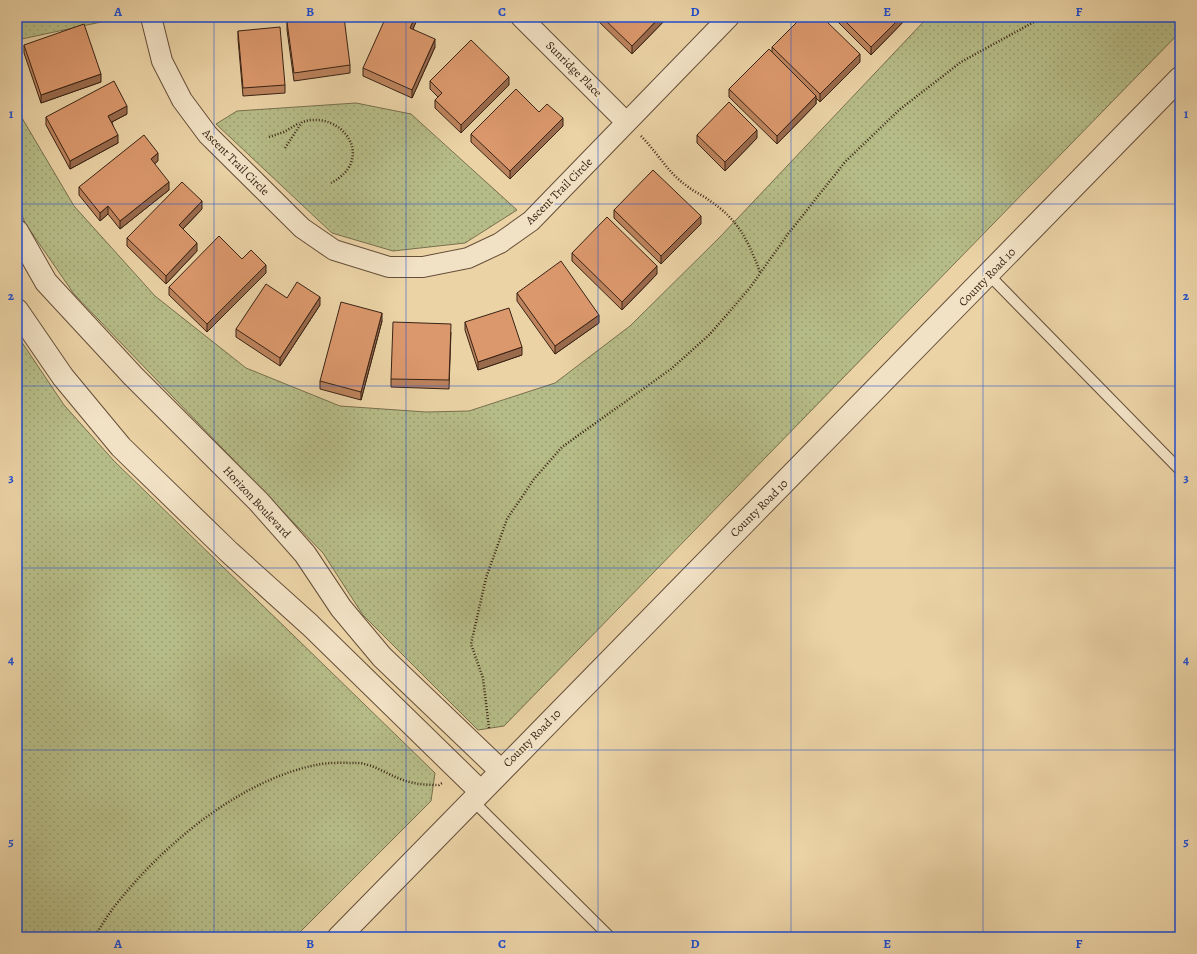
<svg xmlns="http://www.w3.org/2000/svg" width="1197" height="954" font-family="Alegreya,serif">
	<defs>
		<pattern id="grass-dots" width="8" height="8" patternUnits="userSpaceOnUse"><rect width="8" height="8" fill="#b6bc87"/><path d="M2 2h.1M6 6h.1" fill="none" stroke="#9da174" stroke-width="1.8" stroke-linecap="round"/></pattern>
	</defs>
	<rect width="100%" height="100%" fill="#ebd3a6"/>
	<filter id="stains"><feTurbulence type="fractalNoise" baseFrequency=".005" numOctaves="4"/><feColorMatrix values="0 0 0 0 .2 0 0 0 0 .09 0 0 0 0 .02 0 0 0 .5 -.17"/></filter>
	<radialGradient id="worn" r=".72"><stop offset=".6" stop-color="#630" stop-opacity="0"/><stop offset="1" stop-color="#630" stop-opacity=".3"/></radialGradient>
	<!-- grass -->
	<g fill="url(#grass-dots)" stroke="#78704e">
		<polygon points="17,17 115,17 115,19 17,40"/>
		<polygon points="928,17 1180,17 1180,32 504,726 478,730 363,615 323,553 74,294 25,223 17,202 17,89 19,113 74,206 155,296 246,368 340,406 426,412 469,411 555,383 630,326 719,238"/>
		<polygon points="356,103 411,114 517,210 465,243 393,251 332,233 216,124 237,111"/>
		<polygon points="17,335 64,405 114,461 435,773 431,801 295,937 17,937"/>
	</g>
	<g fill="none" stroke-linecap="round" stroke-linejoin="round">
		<defs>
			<g id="service">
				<polyline points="989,275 1180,470"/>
				<polyline points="472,800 610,937"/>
			</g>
			<g id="minor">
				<polyline points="151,17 162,61 182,100 208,135 302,228 334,250 389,267 423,267 468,258 500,243 531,221 729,17"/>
				<polyline points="521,17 626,122"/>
			</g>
			<g id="tertiary">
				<polyline points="17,231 46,282 133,376 259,502 305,554 341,608 382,657 500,770"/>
				<polyline points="17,310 63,377 121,447 229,552 310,625 480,791"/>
				<polyline points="339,937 1180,78"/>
			</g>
		</defs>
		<!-- service casing -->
		<use href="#service" stroke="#664f39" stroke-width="12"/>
		<!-- minor casing -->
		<use href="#minor" stroke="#664f39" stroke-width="22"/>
		<!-- tertiary casing -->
		<use href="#tertiary" stroke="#664f39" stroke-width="24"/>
		<!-- path -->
		<g stroke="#392315" stroke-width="2.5" stroke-dasharray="1 2" stroke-linecap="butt">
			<path d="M 641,136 C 657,152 668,173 687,186 C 694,192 703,195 710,201 C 739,220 748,241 760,272"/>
			<polyline points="269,137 284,132 299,123"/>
			<path d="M 285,148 L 302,122 C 342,109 377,159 331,183"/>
			<polyline points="489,728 483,678 471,644 486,578 507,519 534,479 562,447 671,369 710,334 749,289 788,234 845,162 899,110 961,62 1043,17"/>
			<path d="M 94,937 C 102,925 109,913 118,902 C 165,843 241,780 316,765 C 329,762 345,763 358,763 C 373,764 385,773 398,778 C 411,784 425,785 439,785 L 442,783"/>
		</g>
		<!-- service -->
		<use href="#service" stroke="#f2e2c5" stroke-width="10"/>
		<!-- minor -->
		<use href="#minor" stroke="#f2e2c5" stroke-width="20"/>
		<!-- tertiary -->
		<use href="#tertiary" stroke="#f2e2c5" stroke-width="22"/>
	</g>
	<!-- wall -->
	<g fill="#bc835d" stroke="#392315">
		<polygon points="418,17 413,29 435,47 412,98 363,76 363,68"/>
		<polygon points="594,17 668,17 632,54"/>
		<polygon points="833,17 906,17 906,19 871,55"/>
		<polygon points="287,22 350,65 350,73 294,81 287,30"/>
		<polygon points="238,31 285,85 285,93 243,96 238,39"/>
		<polygon points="24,45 101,82 41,103 24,53"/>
		<polygon points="772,47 860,62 820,102 816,98 816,104 777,144 729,97 729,89 772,53"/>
		<polygon points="430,81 509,85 461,133 435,108 435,100 438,97 430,89"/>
		<polygon points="127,114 112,122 118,143 70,169 46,125 46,117"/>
		<polygon points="563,126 510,179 471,142 471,134"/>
		<polygon points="697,135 757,138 725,171 697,143"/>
		<polygon points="158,161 154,164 169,190 120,229 108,214 100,221 79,195 79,187"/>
		<polygon points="202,209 183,229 197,251 166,284 127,246 127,238"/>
		<polygon points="614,210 701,224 661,264 614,218"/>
		<polygon points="572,253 657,274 622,310 572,261"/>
		<polygon points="242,259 266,273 207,332 169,295 169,287"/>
		<polygon points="517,293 599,323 555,354 517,301"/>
		<polygon points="287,298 320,305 280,366 236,337 236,329"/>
		<polygon points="382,321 361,400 320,389 320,381"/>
		<polygon points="465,322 522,355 478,370 465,330"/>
		<polygon points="451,332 449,389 391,387 391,379"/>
	</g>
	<!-- shaded-wall -->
	<g fill="#996a4c" stroke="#392315">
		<polygon points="415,17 418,17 410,36 410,28"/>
		<polygon points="660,17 668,17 632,54 632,46"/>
		<polygon points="901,17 906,17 906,19 871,55 871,47"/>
		<polygon points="435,39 435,47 412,98 412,90"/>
		<polygon points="860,54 860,62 820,102 820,94"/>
		<polygon points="101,74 101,82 41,103 41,95"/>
		<polygon points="509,77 509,85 461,133 461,125"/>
		<polygon points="816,96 816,104 777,144 777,136"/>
		<polygon points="127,106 127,114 108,124 108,116"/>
		<polygon points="563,118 563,126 510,179 510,171"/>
		<polygon points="757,130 757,138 725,171 725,162"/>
		<polygon points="118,135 118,143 70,169 70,161"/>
		<polygon points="158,153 158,161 151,167 151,159"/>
		<polygon points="169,182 169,190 120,229 120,221"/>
		<polygon points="202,201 202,209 179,233 179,225"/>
		<polygon points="108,206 108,214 100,221 100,213"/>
		<polygon points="701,216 701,224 661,264 661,256"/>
		<polygon points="197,243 197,251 166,284 166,276"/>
		<polygon points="266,265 266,273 207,332 207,324"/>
		<polygon points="657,266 657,274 622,310 622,302"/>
		<polygon points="320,297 320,305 280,366 280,358"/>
		<polygon points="382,313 382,321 361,400 361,392"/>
		<polygon points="599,315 599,323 555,354 555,346"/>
		<polygon points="522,347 522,355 478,370 478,362"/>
	</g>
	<!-- building -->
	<g fill="#db986c" stroke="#392315">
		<polygon points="324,17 344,17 350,65 294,73 287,22"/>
		<polygon points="386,17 415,17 410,28 435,39 412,90 363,68"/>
		<polygon points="602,17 660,17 632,46"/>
		<polygon points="802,17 822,17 860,54 820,94 772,47"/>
		<polygon points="841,17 901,17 871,47"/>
		<polygon points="84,24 101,74 41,95 24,45"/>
		<polygon points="280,27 285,85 243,88 238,31"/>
		<polygon points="471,40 509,77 461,125 435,100 442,93 430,81"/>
		<polygon points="769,49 816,96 777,136 729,89"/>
		<polygon points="114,81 127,106 108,116 118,135 70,161 46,117"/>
		<polygon points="516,89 539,112 547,104 563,118 510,171 471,134"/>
		<polygon points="729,102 757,130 725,162 697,135"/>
		<polygon points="144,135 158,153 151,159 169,182 120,221 108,206 100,213 79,187"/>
		<polygon points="653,170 701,216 661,256 614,210"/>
		<polygon points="182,182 202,201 179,225 197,243 166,276 127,238"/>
		<polygon points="607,217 657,266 622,302 572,253"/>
		<polygon points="219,236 242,259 251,250 266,265 207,324 169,287"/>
		<polygon points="561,261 599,315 555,346 517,293"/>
		<polygon points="297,282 320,297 280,358 236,329 266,284 287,298"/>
		<polygon points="341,302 382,313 361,392 320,381"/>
		<polygon points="509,308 522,347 478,362 465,322"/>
		<polygon points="393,322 451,324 449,380 391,379"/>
	</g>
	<!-- grid -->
	<path fill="none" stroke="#1d4ed8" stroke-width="1" stroke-opacity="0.55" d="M 214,17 L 214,937M 406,17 L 406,937M 598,17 L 598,937M 791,17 L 791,937M 983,17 L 983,937M 17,204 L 1180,204M 17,386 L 1180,386M 17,568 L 1180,568M 17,750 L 1180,750"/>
	<g text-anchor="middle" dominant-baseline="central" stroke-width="4" stroke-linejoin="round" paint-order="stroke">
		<!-- street labels -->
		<g font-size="12" fill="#392315" stroke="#f2e2c5">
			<text transform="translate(574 69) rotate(45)">Sunridge Place</text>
			<text transform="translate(236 162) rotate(45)">Ascent Trail Circle</text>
			<text transform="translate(559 191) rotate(-45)">Ascent Trail Circle</text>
			<text transform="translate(987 277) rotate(-46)">County Road 10</text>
			<text transform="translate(257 502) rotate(47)">Horizon Boulevard</text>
			<text transform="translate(759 508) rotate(-45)">County Road 10</text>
			<text transform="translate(532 738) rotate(-45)">County Road 10</text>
		</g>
	</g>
	<!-- margin -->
	<rect width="1197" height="954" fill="none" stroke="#ebd3a6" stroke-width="44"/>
	<rect x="22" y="22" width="1153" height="910" fill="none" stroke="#1d4ed8" stroke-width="1.5"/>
	<g font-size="13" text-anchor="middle" font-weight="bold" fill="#1d4ed8">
		<text x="118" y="16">A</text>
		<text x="310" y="16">B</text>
		<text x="502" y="16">C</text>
		<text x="695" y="16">D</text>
		<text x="887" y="16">E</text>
		<text x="1079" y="16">F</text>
		<text x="11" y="118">1</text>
		<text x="1186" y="118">1</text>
		<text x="11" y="300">2</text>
		<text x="1186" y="300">2</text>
		<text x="11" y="482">3</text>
		<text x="1186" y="482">3</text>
		<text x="11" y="664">4</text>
		<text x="1186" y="664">4</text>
		<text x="11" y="846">5</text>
		<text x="1186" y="846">5</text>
		<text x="118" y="948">A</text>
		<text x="310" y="948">B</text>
		<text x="502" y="948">C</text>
		<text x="695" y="948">D</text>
		<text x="887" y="948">E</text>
		<text x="1079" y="948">F</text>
	</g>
	<rect width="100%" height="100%" filter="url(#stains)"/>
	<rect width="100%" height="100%" fill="url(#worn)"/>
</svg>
